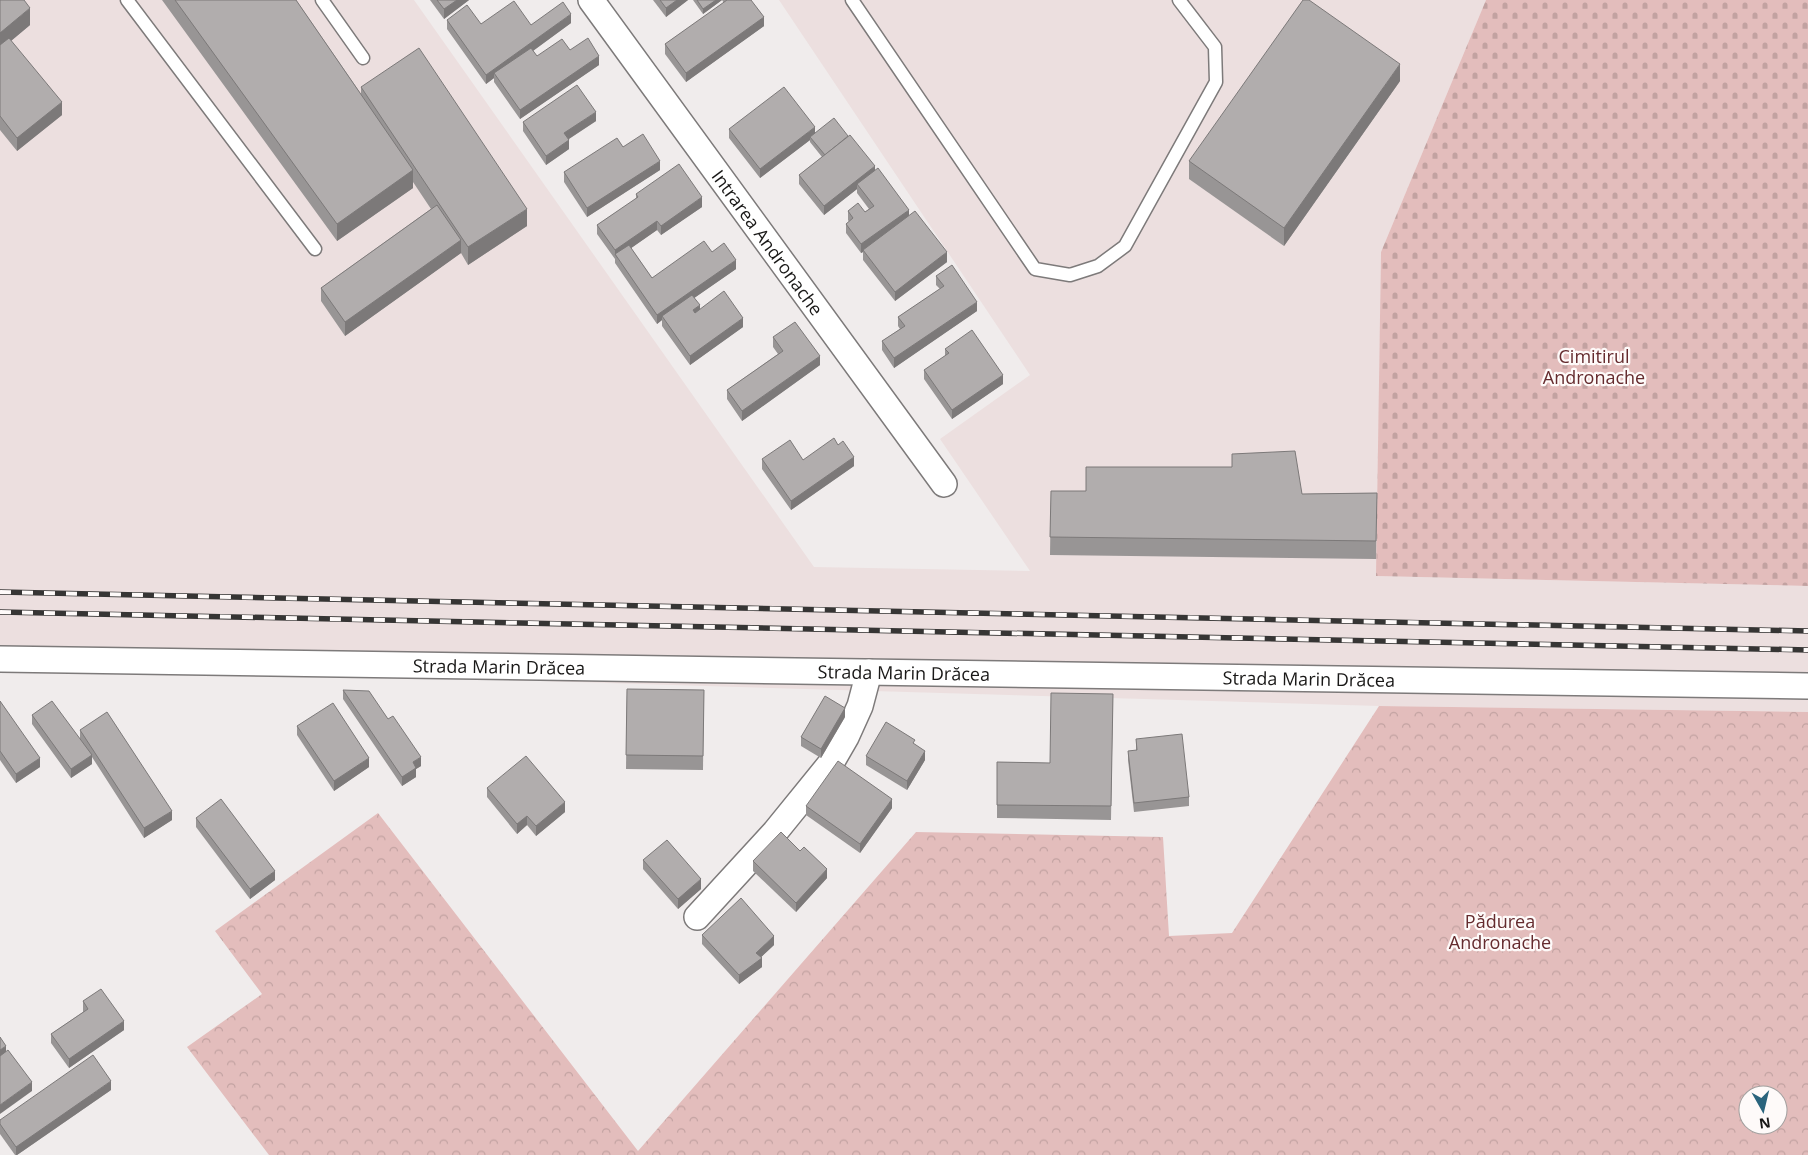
<svg xmlns="http://www.w3.org/2000/svg" width="1808" height="1155" font-family="'Open Sans',sans-serif">
	<defs>
		<pattern id="forest-crowns" width="20" height="18" patternUnits="userSpaceOnUse" patternTransform="scale(1.25)"><rect width="20" height="18" fill="#e3bdbc"/><path d="M2 6a3 3 0 1 1 6 0M12 15a3 3 0 1 1 6 0" fill="none" stroke="#c2a2a1"/></pattern>
		<pattern id="cemetery-stones" width="16" height="16" patternUnits="userSpaceOnUse" patternTransform="scale(1.25)"><rect width="16" height="16" fill="#e3bdbc"/><path d="M2 7V4a2 2 0 0 1 4 0v3zM10 15v-3a2 2 0 0 1 4 0v3z" fill="#c2a2a1"/></pattern>
	</defs>
	<rect width="100%" height="100%" fill="#f0ecec"/>
	<!-- built -->
	<polygon fill="#ecdfdf" points="0,0 414,0 814,567 1030,571 940,439 1030,375 779,0 1486,0 1381,252 1377,576 1808,586 1808,712 1379,706 0,665"/>
	<!-- forest -->
	<path fill="url(#forest-crowns)" fill-rule="evenodd" d="M 1379,706 L 1808,712 L 1808,1155 L 269,1155 L 187,1047 L 262,994 L 215,931 L 378,813 L 638,1151 L 916,832 L 1163,837 L 1169,936 L 1232,933 ZM 1748,1095 L 1778,1095 L 1778,1125 L 1748,1125 Z"/>
	<!-- cemetery -->
	<polygon fill="url(#cemetery-stones)" points="1486,0 1808,0 1808,586 1376,576 1381,252"/>
	<g fill="none" stroke-linecap="round" stroke-linejoin="round">
		<defs>
			<g id="service">
				<polyline points="127,0 315,249"/>
				<polyline points="322,0 363,58"/>
				<polyline points="852,0 1035,269 1070,275 1098,266 1125,246 1216,82 1215,47 1179,0"/>
			</g>
			<g id="minor">
				<path id="s1" d="M 591,0 L 944,484"/>
				<path id="s2" d="M 0,659 L 1808,686"/>
				<polyline points="697,917 775,832 831,763 846,737 860,706 869,672"/>
			</g>
		</defs>
		<!-- service casing -->
		<use href="#service" stroke="#7d7a7a" stroke-width="15"/>
		<!-- minor casing -->
		<use href="#minor" stroke="#7d7a7a" stroke-width="28"/>
		<!-- service -->
		<use href="#service" stroke="#fff" stroke-width="12"/>
		<!-- minor -->
		<use href="#minor" stroke="#fff" stroke-width="25"/>
		<defs>
			<g id="rail">
				<polyline points="0,592 1808,631"/>
				<polyline points="0,612 1808,650"/>
			</g>
		</defs>
		<!-- rail casing -->
		<use href="#rail" stroke="#363534" stroke-width="5.5"/>
		<!-- rail -->
		<use href="#rail" stroke="#fefaf9" stroke-width="4" stroke-dasharray="11" stroke-linecap="butt"/>
	</g>
	<!-- wall -->
	<g fill="#989595">
		<polygon points="0,0 30,25 11,41 62,115 17,151 0,130"/>
		<polygon points="162,0 296,0 361,94 361,87 527,226 468,265 461,253 345,336 321,301 321,288 431,209 413,182 413,188 337,241"/>
		<polygon points="430,0 469,0 444,19"/>
		<polygon points="653,0 688,0 666,17"/>
		<polygon points="693,0 751,0 764,26 686,82 665,54 665,44 724,3 722,0 703,14"/>
		<polygon points="447,20 481,24 531,25 571,23 533,51 537,56 570,50 599,65 520,119 494,82 494,78 486,84 447,29"/>
		<polygon points="1400,81 1284,246 1189,179 1189,161"/>
		<polygon points="596,121 569,139 569,149 546,165 523,131 523,122"/>
		<polygon points="729,129 815,134 875,171 909,216 947,262 895,301 863,260 863,252 861,253 846,233 846,224 849,222 848,220 848,211 865,212 869,209 857,193 857,189 824,215 799,184 799,175 822,157 810,142 810,140 760,178 729,138"/>
		<polygon points="623,147 660,170 587,217 564,182 564,172"/>
		<polygon points="636,194 702,207 661,235 657,230 631,248 652,278 712,252 736,269 694,298 700,309 743,327 690,365 662,326 662,320 657,324 615,263 615,259 597,234 597,225 636,199"/>
		<polygon points="936,276 977,311 894,368 882,350 882,341 900,329 898,326 898,317 940,289 936,285"/>
		<polygon points="773,337 820,365 742,421 727,399 727,390 778,354 773,347"/>
		<polygon points="945,349 1003,384 952,419 924,379 924,370 945,356"/>
		<polygon points="838,445 854,466 791,510 762,469 762,459 803,460"/>
		<polygon points="1051,491 1302,494 1377,493 1376,559 1050,555"/>
		<polygon points="627,689 704,690 703,770 626,769"/>
		<polygon points="343,690 421,766 416,769 416,777 402,786 343,699"/>
		<polygon points="1113,694 1111,820 997,818 997,762 1050,763"/>
		<polygon points="0,701 40,767 16,783 0,760"/>
		<polygon points="32,715 80,739 80,730 172,820 144,838 92,757 92,764 71,778 32,724"/>
		<polygon points="845,717 821,758 801,746 801,737"/>
		<polygon points="297,726 369,767 334,791 297,735"/>
		<polygon points="1136,739 1189,797 1189,806 1134,812 1128,760 1128,751 1136,751"/>
		<polygon points="915,745 925,760 907,790 866,765 866,756"/>
		<polygon points="487,788 565,812 536,836 527,825 517,834 487,797"/>
		<polygon points="806,806 892,808 860,853 806,815"/>
		<polygon points="196,818 275,880 250,899 196,827"/>
		<polygon points="643,860 701,889 678,909 643,869"/>
		<polygon points="753,861 827,878 796,912 753,871"/>
		<polygon points="702,935 774,945 761,957 762,967 739,984 702,944"/>
		<polygon points="83,1001 124,1030 69,1068 51,1043 51,1034 83,1012"/>
		<polygon points="111,1090 17,1155 15,1155 0,1134 0,1120"/>
	</g>
	<!-- shaded-wall -->
	<g fill="#7c7979">
		<polygon points="457,0 469,0 444,19 444,9"/>
		<polygon points="677,0 688,0 666,17 666,8"/>
		<polygon points="716,0 722,0 703,14 703,9"/>
		<polygon points="30,8 30,25 0,50 0,33"/>
		<polygon points="571,14 571,23 497,77 494,73 494,78 486,84 486,75"/>
		<polygon points="764,17 764,26 686,82 686,73"/>
		<polygon points="599,56 599,65 520,119 520,110"/>
		<polygon points="1400,64 1400,81 1284,246 1284,228"/>
		<polygon points="62,102 62,115 17,151 17,138"/>
		<polygon points="596,112 596,121 564,142 564,133"/>
		<polygon points="815,127 815,136 810,137 810,140 760,178 760,169"/>
		<polygon points="569,140 569,149 546,165 546,156"/>
		<polygon points="660,161 660,170 587,217 587,208"/>
		<polygon points="875,166 875,175 857,184 857,189 824,215 824,206"/>
		<polygon points="413,170 413,188 337,241 337,224"/>
		<polygon points="702,197 702,207 661,235 661,226"/>
		<polygon points="527,209 527,226 468,265 468,247"/>
		<polygon points="909,210 909,219 863,250 863,252 861,253 861,244"/>
		<polygon points="657,221 657,230 617,258 615,254 615,259 615,250"/>
		<polygon points="461,240 461,253 345,336 345,322"/>
		<polygon points="947,252 947,262 895,301 895,292"/>
		<polygon points="736,260 736,269 664,319 662,316 662,320 657,324 657,315"/>
		<polygon points="977,302 977,311 894,368 894,358"/>
		<polygon points="700,305 700,315 693,320 693,310"/>
		<polygon points="743,318 743,327 690,365 690,356"/>
		<polygon points="820,356 820,365 742,421 742,411"/>
		<polygon points="1003,375 1003,384 952,419 952,410"/>
		<polygon points="854,457 854,466 791,510 791,501"/>
		<polygon points="845,708 845,717 821,758 821,749"/>
		<polygon points="925,751 925,760 907,790 907,781"/>
		<polygon points="92,755 92,764 71,778 71,769"/>
		<polygon points="421,757 421,766 416,769 416,777 402,786 402,777 413,762"/>
		<polygon points="40,758 40,767 16,783 16,774"/>
		<polygon points="369,758 369,767 334,791 334,781"/>
		<polygon points="892,799 892,808 860,853 860,844"/>
		<polygon points="565,802 565,812 536,836 536,826"/>
		<polygon points="172,811 172,820 144,838 144,828"/>
		<polygon points="527,816 527,825 517,834 517,824"/>
		<polygon points="827,869 827,878 796,912 796,903"/>
		<polygon points="275,871 275,880 250,899 250,889"/>
		<polygon points="701,879 701,889 678,909 678,899"/>
		<polygon points="774,936 774,945 756,962 756,953"/>
		<polygon points="762,958 762,967 739,984 739,975"/>
		<polygon points="124,1021 124,1030 69,1068 69,1059"/>
		<polygon points="6,1046 6,1055 0,1059 0,1050"/>
		<polygon points="111,1081 111,1090 17,1155 16,1155 16,1147"/>
		<polygon points="32,1082 32,1091 0,1114 0,1105"/>
	</g>
	<!-- building -->
	<g fill="#b1adad" stroke="#7c7979">
		<polygon points="0,0 24,0 30,8 0,33"/>
		<polygon points="175,0 296,0 413,170 337,224"/>
		<polygon points="437,0 457,0 444,9"/>
		<polygon points="660,0 677,0 666,8"/>
		<polygon points="697,0 716,0 703,9"/>
		<polygon points="727,0 751,0 764,17 686,73 665,44"/>
		<polygon points="1303,0 1309,0 1400,64 1284,228 1189,161"/>
		<polygon points="514,1 531,25 563,2 571,14 486,75 447,20 467,5 481,24"/>
		<polygon points="9,38 62,102 17,138 0,116 0,45"/>
		<polygon points="588,38 599,56 520,110 494,73 531,48 537,56 562,39 570,50"/>
		<polygon points="419,48 527,209 468,247 361,87"/>
		<polygon points="577,85 596,112 564,133 569,140 546,156 523,122"/>
		<polygon points="784,87 815,127 760,169 729,129"/>
		<polygon points="834,118 848,136 825,155 810,137"/>
		<polygon points="643,134 660,161 587,208 564,172 617,138 623,147"/>
		<polygon points="850,135 875,166 824,206 799,175"/>
		<polygon points="679,164 702,197 661,226 657,221 615,250 597,225 638,197 636,194"/>
		<polygon points="878,168 909,210 861,244 846,224 853,218 848,211 858,203 865,212 874,206 857,184"/>
		<polygon points="437,205 461,240 345,322 321,288"/>
		<polygon points="915,211 947,252 895,292 863,250"/>
		<polygon points="704,241 712,252 724,243 736,260 657,315 615,254 629,245 652,278"/>
		<polygon points="952,265 977,302 894,358 882,341 905,326 898,317 944,286 936,276"/>
		<polygon points="724,291 743,318 690,356 662,316 692,295 700,305 693,310 695,313"/>
		<polygon points="795,322 820,356 742,411 727,390 783,351 773,337"/>
		<polygon points="972,330 1003,375 952,410 924,370 949,353 945,349"/>
		<polygon points="834,438 838,445 843,441 854,457 791,501 762,459 790,440 803,460"/>
		<polygon points="1295,451 1302,494 1377,493 1376,541 1050,537 1051,491 1086,491 1086,467 1232,467 1232,454"/>
		<polygon points="627,689 704,690 703,756 626,755"/>
		<polygon points="343,690 369,691 388,719 393,716 421,757 413,762 416,768 402,777"/>
		<polygon points="1051,693 1113,694 1111,806 997,805 997,762 1050,763"/>
		<polygon points="825,696 845,708 821,749 801,737"/>
		<polygon points="0,701 40,758 16,774 0,751"/>
		<polygon points="52,701 92,755 71,769 32,715"/>
		<polygon points="333,703 369,758 334,781 297,726"/>
		<polygon points="107,712 172,811 144,828 80,730"/>
		<polygon points="886,722 915,740 913,743 925,751 907,781 866,756"/>
		<polygon points="1182,734 1189,797 1134,803 1128,751 1137,750 1136,739"/>
		<polygon points="526,756 565,802 536,826 527,816 517,824 487,788"/>
		<polygon points="838,761 892,799 860,844 806,806"/>
		<polygon points="221,799 275,871 250,889 196,818"/>
		<polygon points="781,832 800,851 804,847 827,869 796,903 753,861"/>
		<polygon points="667,840 701,879 678,899 643,860"/>
		<polygon points="741,898 774,936 756,953 762,958 739,975 702,935"/>
		<polygon points="101,989 124,1021 69,1059 51,1034 88,1009 83,1001"/>
		<polygon points="0,1037 6,1046 0,1050"/>
		<polygon points="8,1050 32,1082 0,1105 0,1056"/>
		<polygon points="93,1055 111,1081 16,1147 0,1124 0,1120"/>
	</g>
	<g text-anchor="middle" dominant-baseline="central" stroke-width="4.5" stroke-linejoin="round" paint-order="stroke">
		<!-- street labels -->
		<g font-size="18" fill="#191817" stroke="#fefaf9">
			<text stroke="none"><textPath href="#s1" startOffset="300">Intrarea Andronache</textPath></text>
			<text stroke="none"><textPath href="#s2" startOffset="499">Strada Marin Drăcea</textPath></text>
			<text stroke="none"><textPath href="#s2" startOffset="904">Strada Marin Drăcea</textPath></text>
			<text stroke="none"><textPath href="#s2" startOffset="1309">Strada Marin Drăcea</textPath></text>
		</g>
		<!-- park labels -->
		<g font-size="18" fill="#652b2e" stroke="#fefaf9">
			<text x="1594" y="356">Cimitirul<tspan x="1594" dy="21">Andronache</tspan></text>
			<text x="1500" y="921">Pădurea<tspan x="1500" dy="21">Andronache</tspan></text>
		</g>
	</g>
	<!-- north arrow -->
	<g transform="translate(1763 1110) rotate(172)"><circle r="24" fill="#fefaf9" stroke="#a2a09f"/>
	<path d="M0-4L9 19L0 12L-9 19Z" fill="#2a647d"/>
	<text y="-8" font-size="14" font-weight="bold" text-anchor="middle" fill="#191817">N</text>
	</g>
</svg>
